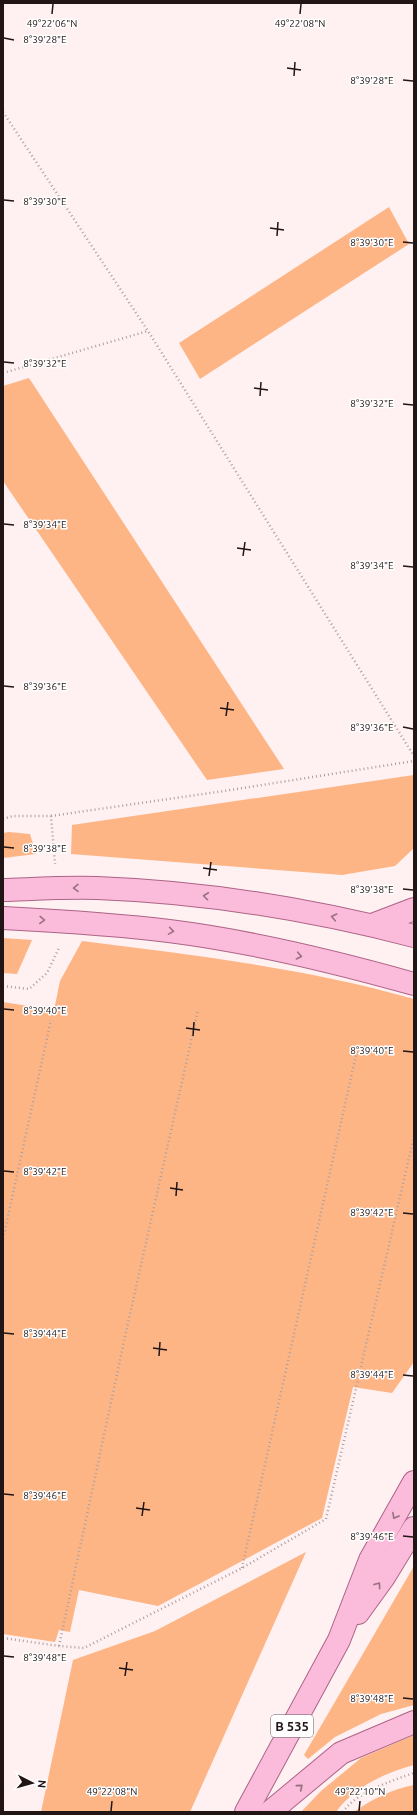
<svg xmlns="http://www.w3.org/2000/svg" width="417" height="1815" font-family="Ubuntu,sans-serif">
	<rect width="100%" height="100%" fill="#fff0f1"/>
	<!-- green -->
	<g fill="#fdb585">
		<polygon points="389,207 409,244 200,379 179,343"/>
		<polygon points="29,378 284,769 207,780 3,481 3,386"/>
		<polygon points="414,775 414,848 395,866 342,875 71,854 72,825"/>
		<polygon points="9,832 30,834 36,854 3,858 3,833"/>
		<polygon points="3,938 32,940 17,974 3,973"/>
		<path d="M 82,941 C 193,955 306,968 414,999 L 414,1362 L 392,1393 L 353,1387 L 322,1518 L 158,1606 L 79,1590 L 70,1632 L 59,1630 L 55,1642 L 3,1634 L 3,1002 L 54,1010 L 60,981 Z"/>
		<polygon points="306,1552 190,1812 41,1812 73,1660 155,1631"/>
		<polygon points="414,1566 414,1705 381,1714 335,1737 308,1759 304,1755"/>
		<path d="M 414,1735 L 414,1765 C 386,1772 353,1788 336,1812 L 301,1812 L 321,1791 L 361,1758 Z"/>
		<path d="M 414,1785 L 414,1812 L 354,1812 C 372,1799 393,1789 414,1785 Z"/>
	</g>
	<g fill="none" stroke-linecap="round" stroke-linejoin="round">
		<defs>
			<g id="major">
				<path d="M 3,890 C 34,889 66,887 97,888 C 204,892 310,909 414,936"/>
				<path d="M 3,918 C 59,921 114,924 169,931 C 249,941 336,962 414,984"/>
				<polyline points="372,925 414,909"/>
				<polyline points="358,1613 384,1577 414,1528"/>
				<polyline points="246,1812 339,1640 370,1560 414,1482"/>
				<polyline points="270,1812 341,1753 414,1722"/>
			</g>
		</defs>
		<!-- major casing -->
		<use href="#major" stroke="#ad6386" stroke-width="24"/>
		<!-- path -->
		<g stroke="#ad9fa0" stroke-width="2.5" stroke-dasharray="1 3" stroke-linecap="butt">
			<polyline points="3,112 148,331 414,756"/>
			<polyline points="3,373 148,331"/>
			<polyline points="51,816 224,791 414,761"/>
			<polyline points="3,819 13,816 51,816 55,864"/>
			<polyline points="3,986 29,989 47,973 59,948"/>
			<polyline points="3,1239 51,1020"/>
			<polyline points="242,1568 358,1046"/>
			<polyline points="3,1638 59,1646 84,1648 242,1568 326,1519 414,1136"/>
			<polyline points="59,1646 126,1332 198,1010"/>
			<path d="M 343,1812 C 355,1793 393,1780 414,1773"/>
		</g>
		<!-- major -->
		<use href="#major" stroke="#fbbbda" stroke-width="22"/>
	</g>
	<!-- one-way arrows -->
	<defs><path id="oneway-chevron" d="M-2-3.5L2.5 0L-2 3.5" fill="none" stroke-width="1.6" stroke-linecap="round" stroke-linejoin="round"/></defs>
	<g stroke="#997082">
		<use href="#oneway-chevron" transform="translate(76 888) rotate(179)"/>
		<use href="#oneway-chevron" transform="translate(206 896) rotate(-173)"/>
		<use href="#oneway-chevron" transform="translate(334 917) rotate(-168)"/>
		<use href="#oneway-chevron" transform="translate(42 920) rotate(2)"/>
		<use href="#oneway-chevron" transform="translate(171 931) rotate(9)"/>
		<use href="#oneway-chevron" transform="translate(299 956) rotate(12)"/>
		<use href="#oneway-chevron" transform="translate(395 1516) rotate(119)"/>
		<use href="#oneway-chevron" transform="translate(378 1585) rotate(-54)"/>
		<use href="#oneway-chevron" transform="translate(300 1787) rotate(-40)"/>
	</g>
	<!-- ticks -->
	<path fill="none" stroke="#211516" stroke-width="1.5" d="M 52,14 L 53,4M 300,14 L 301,4M 4,38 L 14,40M 287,68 L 301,70M 294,76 L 295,62M 403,80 L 413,81M 4,200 L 14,201M 270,228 L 284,230M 277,236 L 278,222M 403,242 L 413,243M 4,362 L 14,363M 254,388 L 268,390M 260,396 L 261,382M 403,404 L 413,405M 4,524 L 14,525M 237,548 L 251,550M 243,556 L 245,542M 403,566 L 413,567M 4,686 L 14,687M 220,708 L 234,710M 226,716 L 228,702M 403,727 L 413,729M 4,847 L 14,848M 203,868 L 217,870M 209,876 L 211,862M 403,889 L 413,890M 4,1009 L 14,1010M 186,1028 L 200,1030M 193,1036 L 194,1022M 403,1051 L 413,1052M 4,1171 L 14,1172M 170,1188 L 183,1190M 176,1196 L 177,1182M 403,1213 L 413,1214M 4,1333 L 14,1334M 153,1348 L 167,1350M 159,1356 L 160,1342M 403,1375 L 413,1376M 4,1494 L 14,1495M 136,1508 L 150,1510M 142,1516 L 144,1502M 403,1536 L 413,1537M 4,1656 L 14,1657M 119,1668 L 133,1670M 125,1676 L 127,1662M 403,1698 L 413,1699M 111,1811 L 112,1801M 359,1811 L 360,1801"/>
	<g text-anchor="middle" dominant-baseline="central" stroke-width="3" stroke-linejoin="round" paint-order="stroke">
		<!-- shield labels -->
		<rect fill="#fff" stroke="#645b5c" stroke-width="1" x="271" y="1715" width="42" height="22" rx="3"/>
		<g font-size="13" font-weight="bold" fill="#211516">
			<text x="292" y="1726">B 535</text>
		</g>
	</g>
	<g font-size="10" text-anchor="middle" fill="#211516" stroke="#fff" stroke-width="3" stroke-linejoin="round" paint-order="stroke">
		<text x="52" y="27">49°22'06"N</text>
		<text x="300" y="27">49°22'08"N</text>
		<text x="45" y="43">8°39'28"E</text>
		<text x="372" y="84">8°39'28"E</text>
		<text x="45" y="205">8°39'30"E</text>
		<text x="372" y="246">8°39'30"E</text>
		<text x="45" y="367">8°39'32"E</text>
		<text x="372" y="407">8°39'32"E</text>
		<text x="45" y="528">8°39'34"E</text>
		<text x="372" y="569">8°39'34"E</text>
		<text x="45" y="690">8°39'36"E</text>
		<text x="372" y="731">8°39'36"E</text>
		<text x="45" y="852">8°39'38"E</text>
		<text x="372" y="893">8°39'38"E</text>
		<text x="45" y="1014">8°39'40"E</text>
		<text x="372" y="1054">8°39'40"E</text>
		<text x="45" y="1175">8°39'42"E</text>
		<text x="372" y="1216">8°39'42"E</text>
		<text x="45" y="1337">8°39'44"E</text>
		<text x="372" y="1378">8°39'44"E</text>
		<text x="45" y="1499">8°39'46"E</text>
		<text x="372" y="1540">8°39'46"E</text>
		<text x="45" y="1661">8°39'48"E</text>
		<text x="372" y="1702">8°39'48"E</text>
		<text x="112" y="1795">49°22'08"N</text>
		<text x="360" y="1795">49°22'10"N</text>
	</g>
	<!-- border -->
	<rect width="417" height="1815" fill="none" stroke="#211516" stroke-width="8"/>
	<!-- north arrow -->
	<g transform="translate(32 1783) rotate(96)" stroke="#ffffff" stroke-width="3" paint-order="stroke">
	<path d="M0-3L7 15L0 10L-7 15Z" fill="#211516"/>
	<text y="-6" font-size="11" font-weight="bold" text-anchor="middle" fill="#211516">N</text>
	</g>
</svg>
